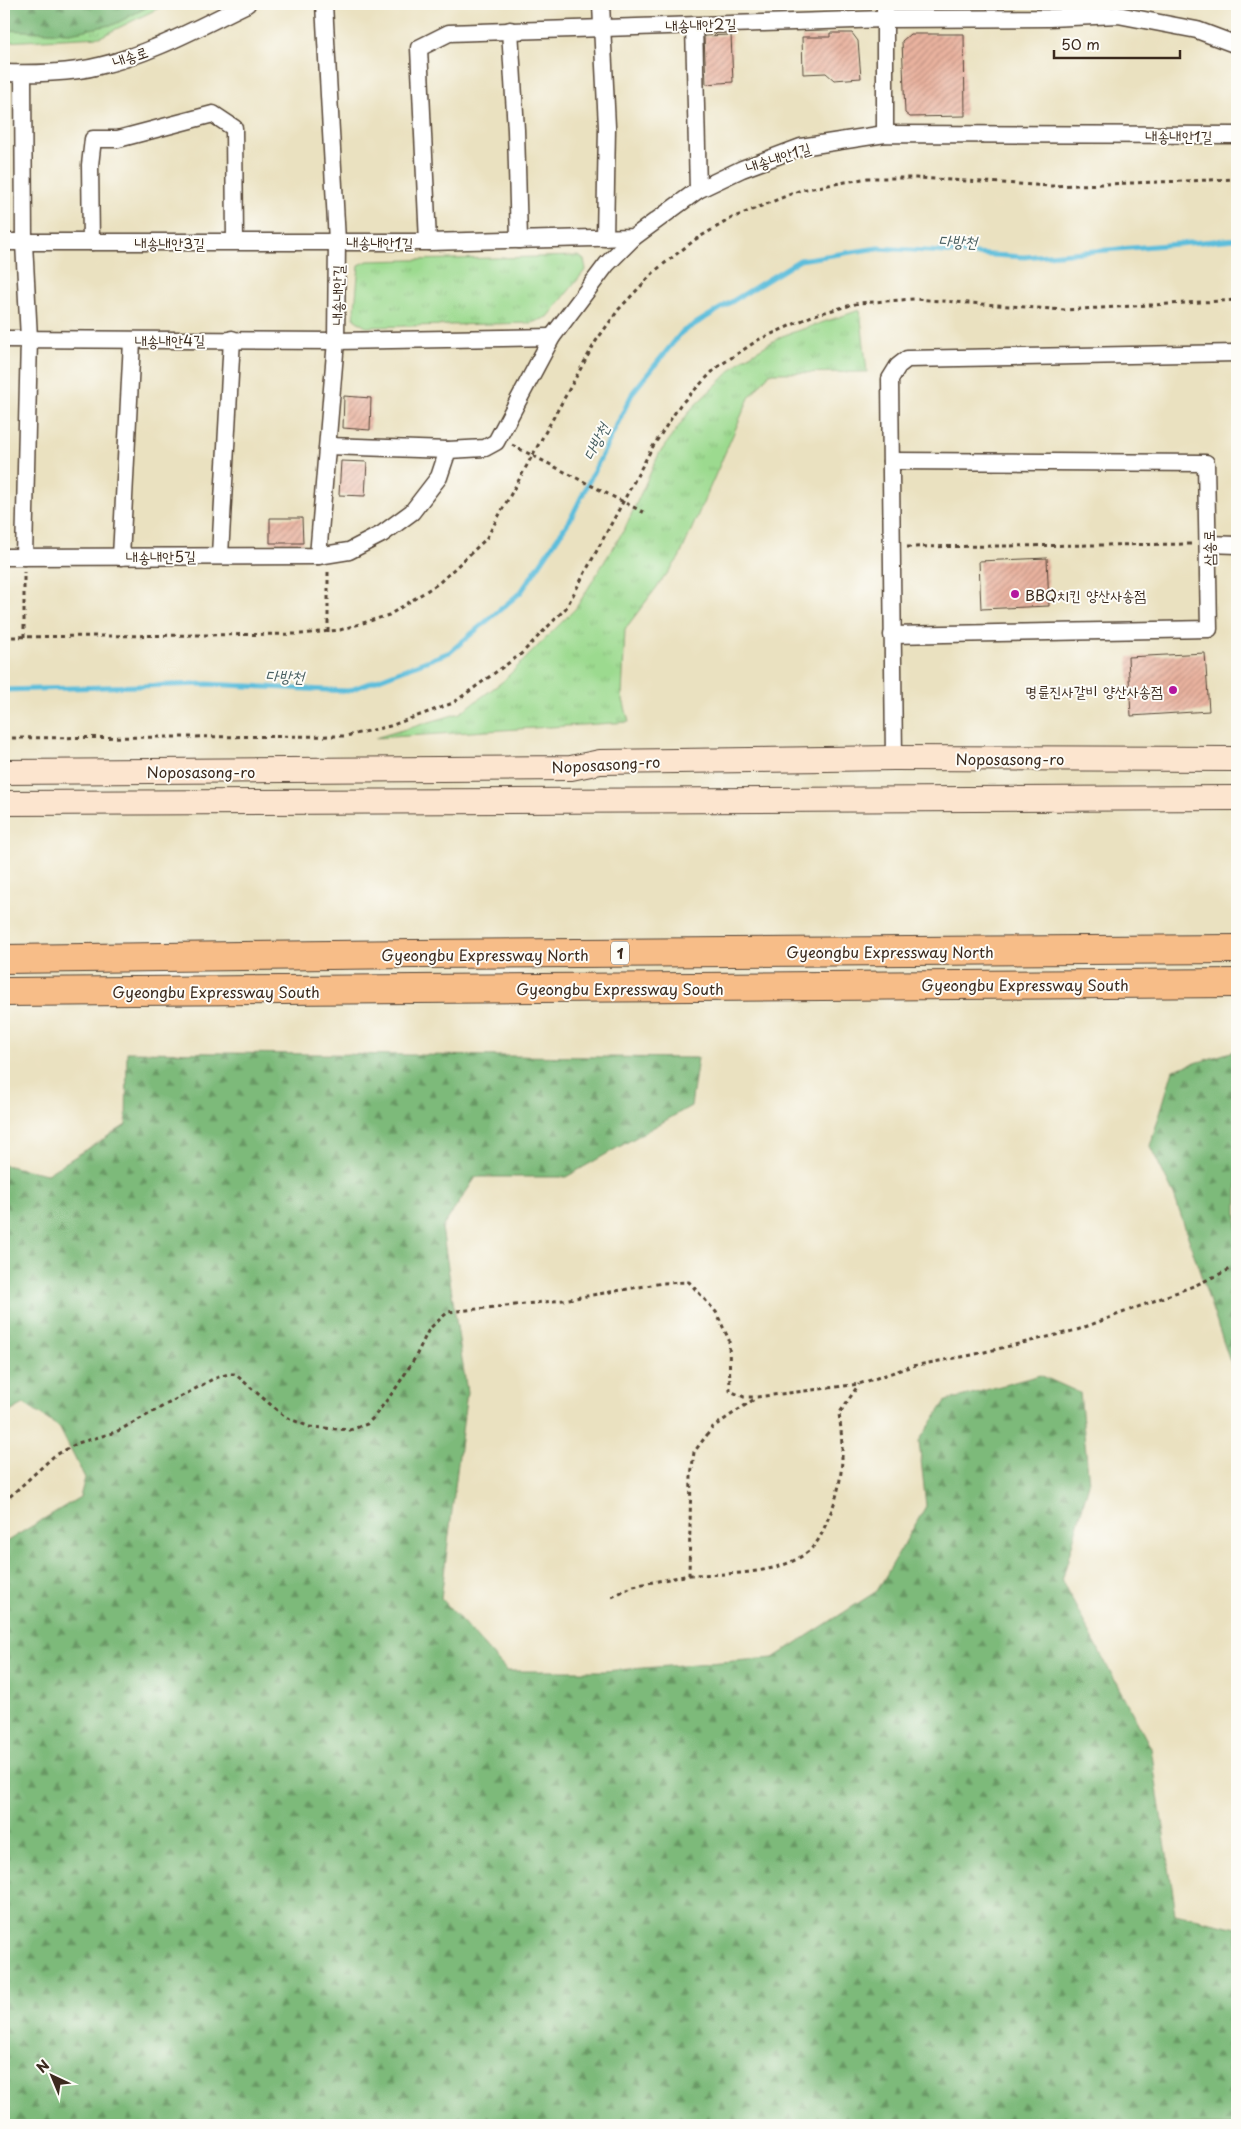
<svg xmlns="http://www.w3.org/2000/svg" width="1241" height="2129" font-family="'Playpen Sans','Poor Story',sans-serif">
	<defs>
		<pattern id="grass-tufts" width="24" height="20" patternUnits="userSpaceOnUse" patternTransform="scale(1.25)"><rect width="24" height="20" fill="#9cda8f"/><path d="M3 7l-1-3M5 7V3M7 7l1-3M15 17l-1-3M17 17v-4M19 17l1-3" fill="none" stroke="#87bb7b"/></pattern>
		<pattern id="forest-firs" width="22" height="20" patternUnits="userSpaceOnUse" patternTransform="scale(1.25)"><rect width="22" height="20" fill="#7dba7a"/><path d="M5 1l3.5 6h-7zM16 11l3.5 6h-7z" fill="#689763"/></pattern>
		<pattern id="building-hatch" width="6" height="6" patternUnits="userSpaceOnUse" patternTransform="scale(1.25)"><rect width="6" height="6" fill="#e9b29f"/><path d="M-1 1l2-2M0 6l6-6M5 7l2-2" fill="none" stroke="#be9181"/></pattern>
	</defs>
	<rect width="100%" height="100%" fill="#fdfcf7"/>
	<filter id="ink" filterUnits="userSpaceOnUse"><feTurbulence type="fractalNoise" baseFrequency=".02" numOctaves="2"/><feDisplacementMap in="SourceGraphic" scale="10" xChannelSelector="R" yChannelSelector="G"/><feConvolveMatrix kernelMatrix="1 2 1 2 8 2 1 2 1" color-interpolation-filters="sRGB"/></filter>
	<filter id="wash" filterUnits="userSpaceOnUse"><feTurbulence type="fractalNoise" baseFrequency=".0096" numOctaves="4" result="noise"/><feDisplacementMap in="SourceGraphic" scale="20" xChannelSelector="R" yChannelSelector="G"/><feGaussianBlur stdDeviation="1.12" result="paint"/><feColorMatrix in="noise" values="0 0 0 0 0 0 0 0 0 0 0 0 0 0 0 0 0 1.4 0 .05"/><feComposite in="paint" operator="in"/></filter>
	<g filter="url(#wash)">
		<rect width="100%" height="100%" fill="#eae1c0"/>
		<!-- grass -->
		<g fill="url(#grass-tufts)" stroke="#6c8256">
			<polygon points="4,4 167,4 100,37 4,42"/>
			<polygon points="579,256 584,260 586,269 548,317 531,323 366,327 354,319 359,265 368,261"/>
			<polygon points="860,310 867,372 770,373 749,398 679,558 625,629 622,696 629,722 375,738 460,713 502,682 576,608 625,528 659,454 692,408 743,359 782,336"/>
		</g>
		<!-- forest -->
		<g fill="url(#forest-firs)" stroke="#5c724c">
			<polygon points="4,4 153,4 115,24 70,33 4,30"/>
			<polygon points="1237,1050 1237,1373 1229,1359 1174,1195 1150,1146 1173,1070"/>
			<polygon points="127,1052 698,1058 691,1106 566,1177 476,1177 442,1228 467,1392 441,1598 507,1671 604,1671 773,1658 877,1591 926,1506 919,1441 946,1401 1040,1375 1080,1393 1089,1483 1062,1581 1151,1748 1176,1914 1237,1928 1237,2125 4,2125 4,1543 80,1497 85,1478 59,1427 24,1404 4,1415 4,1165 47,1174 126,1125"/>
		</g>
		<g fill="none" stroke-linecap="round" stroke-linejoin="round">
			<!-- stream -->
			<polyline stroke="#5dbedb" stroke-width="5" points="4,690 207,684 348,691 450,652 521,592 571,518 633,392 682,332 800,260 878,248 1024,257 1237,239"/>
		</g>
		<g id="blocks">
			<!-- building -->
			<g fill="url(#building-hatch)">
				<polygon points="830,33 852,33 858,41 861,78 834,80 826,73 803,74 802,37 830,37"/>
				<polygon points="910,34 964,34 965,116 910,117 905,113 902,41"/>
				<polygon points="731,35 733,82 706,84 704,36"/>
				<polygon points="344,396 371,398 370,430 343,428"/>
				<polygon points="341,461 367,462 365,496 339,495"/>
				<polygon points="270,518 302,518 303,543 270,543"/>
				<polygon points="1047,558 1049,606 981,609 979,561"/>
				<polygon points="1205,653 1209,711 1131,716 1128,657"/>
			</g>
		</g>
	</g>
	<g filter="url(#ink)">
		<use href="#blocks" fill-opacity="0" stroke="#554536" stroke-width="1"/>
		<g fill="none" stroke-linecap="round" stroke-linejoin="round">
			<defs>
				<g id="minor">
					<polyline points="601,4 607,127 605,238"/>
					<polyline points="694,25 698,190"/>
					<polyline points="510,30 516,130 519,240"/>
					<path d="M 4,73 C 31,74 73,73 99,66 C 151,54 199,27 247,4"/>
					<polyline points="23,74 24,243 29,338 24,557"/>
					<polyline points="885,134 885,4"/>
					<polyline points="4,242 428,242 634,237 698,190 742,169 801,147 885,134 1237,135"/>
					<polyline points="91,242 90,165 93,139 118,139 213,114 234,128 235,241"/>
					<polyline points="428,242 419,48 449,33 885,19 1049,18 1118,15 1197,30 1237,45"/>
					<polyline points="4,339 336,341 552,337"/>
					<polyline points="328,446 448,450"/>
					<polyline points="891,461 1206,463 1209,629 892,635"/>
					<polyline points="1208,544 1237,545"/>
					<polyline points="220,555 232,339"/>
					<polyline points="318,556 336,341 337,241 324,4"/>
					<polyline points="4,557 318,556 349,551 382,534 412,512 439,477 448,450 485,448 496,442 552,337 607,264 634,237"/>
					<polyline points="121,557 132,341"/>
					<polyline points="894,758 890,379 898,366 907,359 1237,353"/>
				</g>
				<g id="secondary">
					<polyline points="4,772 571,768 600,762 894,758 1237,759"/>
					<polyline points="4,803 1237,798"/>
				</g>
				<g id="motorway">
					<polyline points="4,959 413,954 1237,949"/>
					<polyline points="4,992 1237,983"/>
				</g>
			</defs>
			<!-- minor casing -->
			<use href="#minor" stroke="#554536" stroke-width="19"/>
			<!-- secondary casing -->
			<use href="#secondary" stroke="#554536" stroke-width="26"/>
			<!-- motorway casing -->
			<use href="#motorway" stroke="#554536" stroke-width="30"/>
			<!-- path -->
			<g stroke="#554536" stroke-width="3" stroke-dasharray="4 4" stroke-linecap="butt">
				<polyline points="512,445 645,513"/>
				<polyline points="907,547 1193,544"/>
				<polyline points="328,632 328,571"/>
				<polyline points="4,637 301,634 340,630 389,615 439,583 486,539 596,341 619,309 656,270 696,239 732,218 801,190 868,178 916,178 1052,186 1237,179"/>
				<polyline points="24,637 24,572"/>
				<polyline points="4,738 346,736 390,726 453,703 521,654 566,608 652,448 680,405 716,368 758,340 814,315 859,303 914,299 1065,310 1237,300"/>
				<polyline points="4,1502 54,1456 78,1443 116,1432 213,1379 228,1374 235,1374 285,1417 310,1427 350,1430 367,1424 374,1417 396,1388 415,1358 429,1329 448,1312 563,1300 663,1283 689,1282 716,1312 729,1340 730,1391 744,1397 757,1397 859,1384 912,1366 972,1355 1077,1330 1196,1285 1237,1266"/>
				<path d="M 689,1575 C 725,1574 792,1576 816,1543 C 823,1534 826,1522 831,1512 C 844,1479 844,1448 839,1414 L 859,1384"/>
				<polyline points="612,1597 633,1586 689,1575 691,1476 694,1452 713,1427 756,1398"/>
			</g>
			<!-- minor -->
			<use href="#minor" stroke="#fff" stroke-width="16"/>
			<!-- secondary -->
			<use href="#secondary" stroke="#fce5cf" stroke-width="24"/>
			<!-- motorway -->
			<use href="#motorway" stroke="#f7bd88" stroke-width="28"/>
		</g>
	</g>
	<!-- markers -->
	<g fill="#b5179e" stroke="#fdfcf7" stroke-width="2">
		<circle cx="1015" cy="594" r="5"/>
		<circle cx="1173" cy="690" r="5"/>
	</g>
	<g text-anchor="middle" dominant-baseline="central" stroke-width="4" stroke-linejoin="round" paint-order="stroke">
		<!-- shield labels -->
		<rect fill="#fdfcf7" stroke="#75695f" stroke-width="1" x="611" y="941.5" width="18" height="23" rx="4"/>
		<g font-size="14" font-weight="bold" fill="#3b2a1e">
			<text x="620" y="953">1</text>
		</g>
		<!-- street labels -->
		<g font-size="15" fill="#3b2a1e" stroke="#fdfcf7">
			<text transform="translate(701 24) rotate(-2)">내송내안2길</text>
			<text transform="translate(130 56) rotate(-19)">내송로</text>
			<text x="1179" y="135">내송내안1길</text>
			<text transform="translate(778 157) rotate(-18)">내송내안1길</text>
			<text x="170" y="242">내송내안3길</text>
			<text transform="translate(380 242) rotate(1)">내송내안1길</text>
			<text transform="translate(337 295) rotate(-89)">내송내안길</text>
			<text transform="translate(170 340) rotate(-1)">내송내안4길</text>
			<text transform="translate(1208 548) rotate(-91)">삼송로</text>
			<text transform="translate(161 556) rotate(-1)">내송내안5길</text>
			<text x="1010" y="758">Noposasong-ro</text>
			<text transform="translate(606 764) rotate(-3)">Noposasong-ro</text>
			<text x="201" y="771">Noposasong-ro</text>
			<text x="890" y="951">Gyeongbu Expressway North</text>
			<text x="485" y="954">Gyeongbu Expressway North</text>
			<text x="1025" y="984">Gyeongbu Expressway South</text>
			<text x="620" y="988">Gyeongbu Expressway South</text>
			<text x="216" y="991">Gyeongbu Expressway South</text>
		</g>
		<!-- poi labels -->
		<g font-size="15" fill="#3b2a1e" stroke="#fdfcf7" text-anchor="start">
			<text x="1025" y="594">BBQ치킨 양산사송점</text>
			<text x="1163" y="690" text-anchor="end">명륜진사갈비 양산사송점</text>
		</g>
		<!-- water labels -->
		<g font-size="16" font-style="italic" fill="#475e60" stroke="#fdfcf7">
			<text transform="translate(958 240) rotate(3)">다방천</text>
			<text transform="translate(595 441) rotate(-63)">다방천</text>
			<text transform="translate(285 675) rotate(3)">다방천</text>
		</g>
	</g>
	<!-- margin -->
	<rect width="1241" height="2129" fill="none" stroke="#fdfcf7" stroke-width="20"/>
	<!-- north arrow -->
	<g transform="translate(52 2076) rotate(316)" stroke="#fdfcf7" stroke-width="4" paint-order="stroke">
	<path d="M0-4L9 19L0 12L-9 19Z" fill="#3b2a1e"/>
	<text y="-8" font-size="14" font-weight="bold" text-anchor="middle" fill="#3b2a1e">N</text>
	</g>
	<!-- scale -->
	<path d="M1054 50v8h126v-8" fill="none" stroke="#3b2a1e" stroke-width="2.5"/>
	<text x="1061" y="50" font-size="15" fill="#3b2a1e" stroke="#fdfcf7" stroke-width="4" paint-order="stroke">50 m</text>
</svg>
